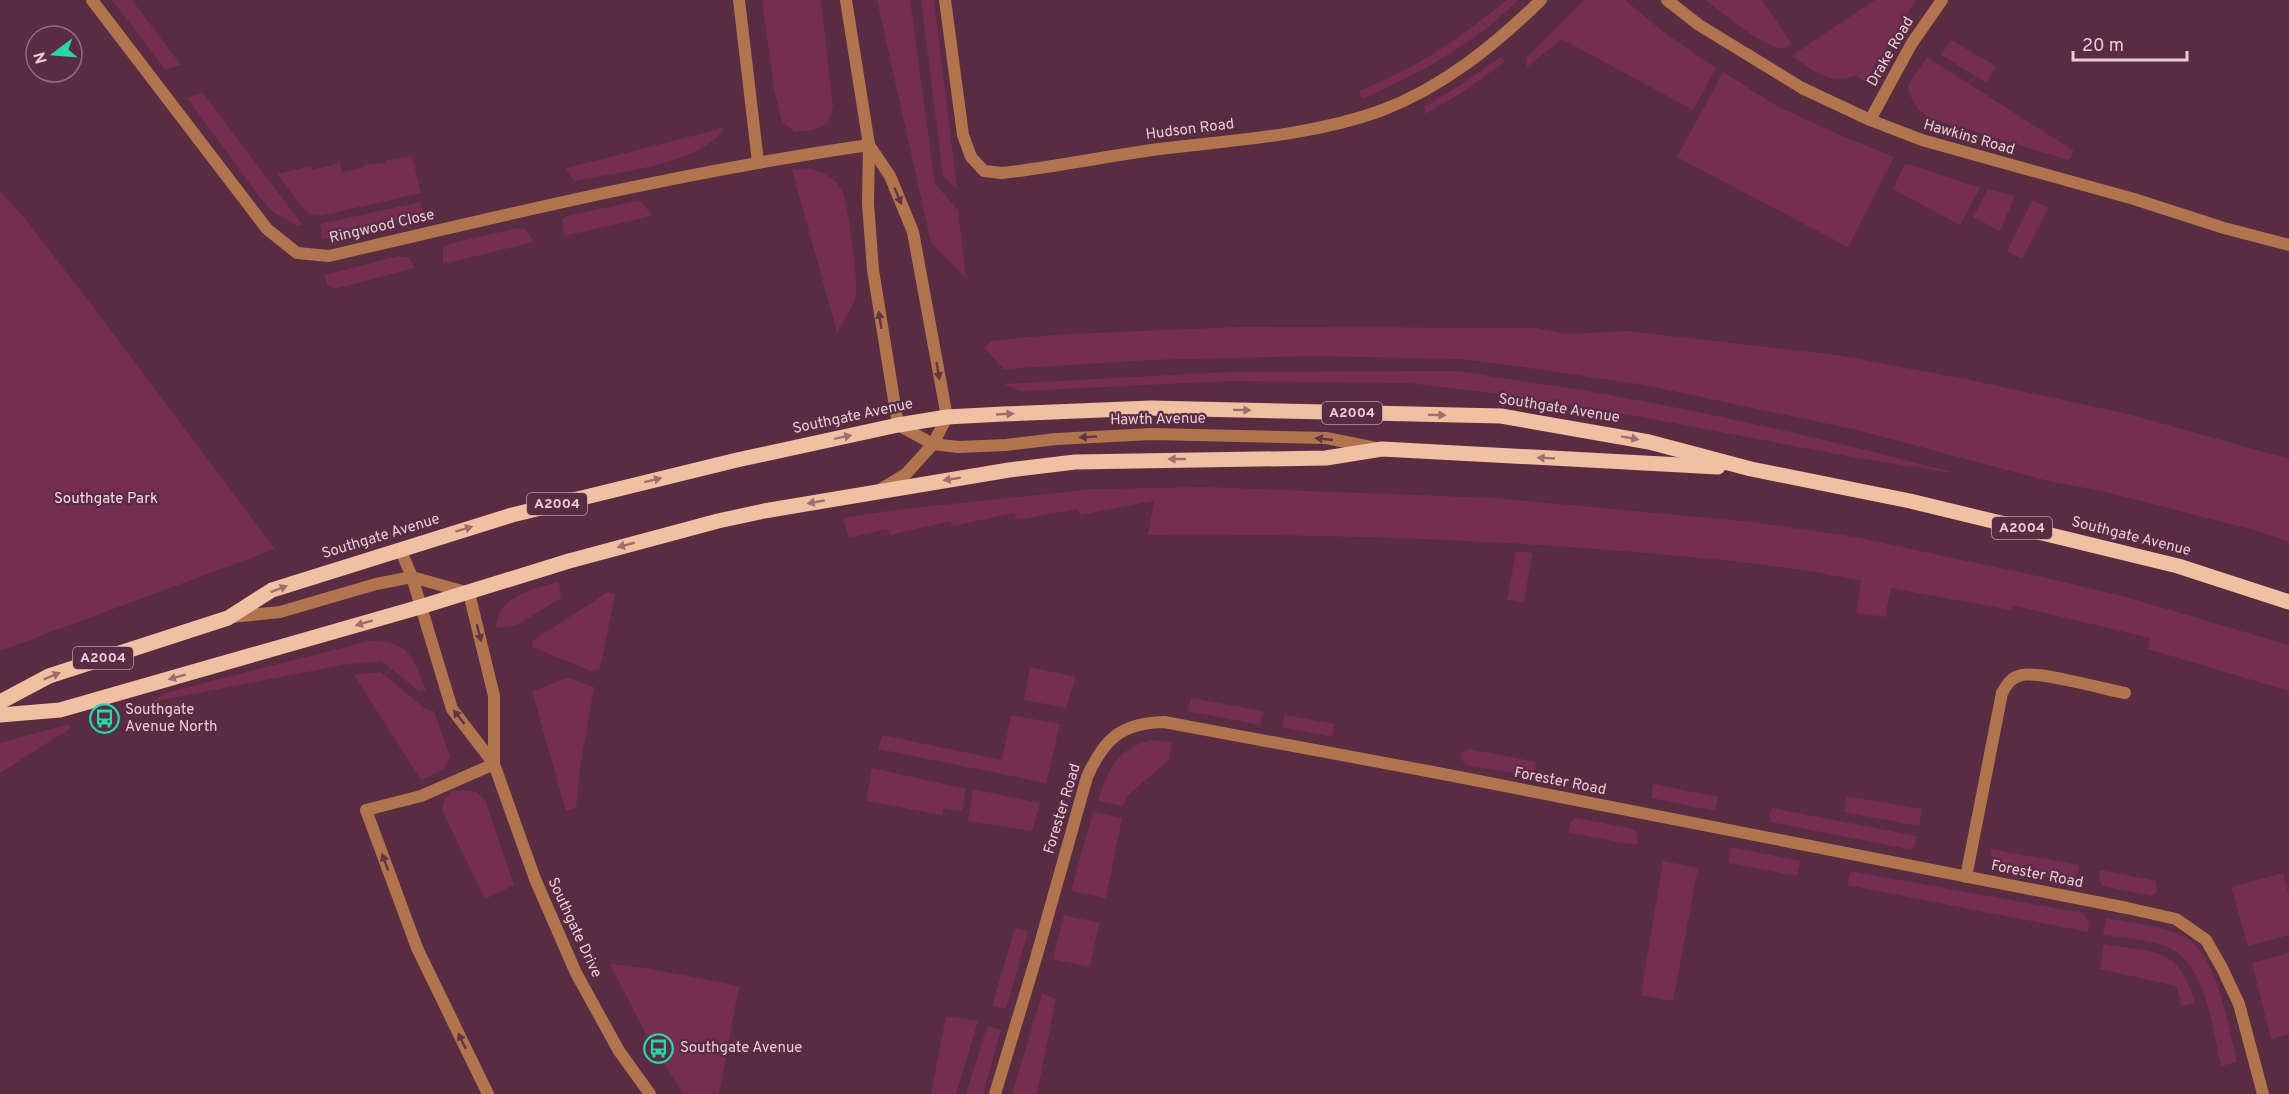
<svg xmlns="http://www.w3.org/2000/svg" width="2289" height="1094" font-family="Overpass,sans-serif">
	<rect width="100%" height="100%" fill="#592c41"/>
	<!-- green -->
	<g fill="#752d51">
		<polygon points="112,0 132,0 181,65 165,69"/>
		<polygon points="762,0 821,0 833,106 828,123 813,130 795,132 782,122 774,89"/>
		<polygon points="877,0 910,0 935,184 958,210 966,278 931,243"/>
		<polygon points="921,0 934,0 957,189 943,176"/>
		<path d="M 1507,0 L 1518,0 C 1474,44 1418,75 1362,99 L 1359,91 C 1419,67 1457,40 1507,0 Z"/>
		<polygon points="1584,0 1625,0 1662,31 1716,68 1693,110 1562,39 1527,67 1526,58"/>
		<path d="M 1705,0 L 1762,0 L 1792,44 C 1788,46 1785,49 1780,48 C 1761,45 1721,12 1705,0 Z"/>
		<path d="M 1875,0 L 1916,0 L 1869,75 L 1863,81 L 1856,75 C 1831,87 1812,69 1791,56 Z"/>
		<polygon points="1951,40 1996,66 1987,83 1941,55"/>
		<polygon points="1501,57 1505,62 1458,95 1425,114 1425,106 1430,103 1459,86"/>
		<path d="M 1927,57 L 2074,151 L 2069,160 L 1929,118 C 1917,110 1910,101 1908,85 Z"/>
		<polygon points="1723,72 1777,106 1844,137 1894,157 1848,247 1677,157"/>
		<polygon points="202,92 302,224 299,226 273,212 261,199 187,98"/>
		<path d="M 724,128 C 703,164 614,173 574,181 L 566,168 Z"/>
		<polygon points="412,156 421,193 320,216 312,215 305,211 277,174 311,166 312,170 340,163 342,172 363,168 364,165 386,163 386,160"/>
		<polygon points="1909,164 1980,188 1960,225 1893,189 1904,165"/>
		<path d="M 808,168 C 822,172 834,177 842,190 C 847,198 859,287 856,295 C 853,308 843,321 837,332 L 792,170 Z"/>
		<polygon points="1988,189 2015,196 2000,231 1973,217"/>
		<polygon points="0,191 27,221 106,324 275,549 0,651"/>
		<polygon points="637,201 642,202 652,216 564,236 562,220 567,216"/>
		<polygon points="2032,201 2049,207 2022,259 2007,251"/>
		<polygon points="421,202 423,215 322,239 320,224"/>
		<polygon points="517,228 525,229 534,242 443,264 443,248 449,244"/>
		<polygon points="398,256 408,257 415,268 334,289 327,285 325,275"/>
		<polygon points="1235,327 1538,328 1566,334 1627,331 1836,355 1966,379 2132,415 2289,459 2289,542 2261,532 2106,492 2048,481 1857,430 1644,385 1516,366 1459,359 1315,356 1152,360 1004,369 985,349 990,341 1050,335"/>
		<path d="M 1458,371 C 1519,381 1581,389 1642,401 C 1749,421 1854,446 1958,474 L 1847,456 L 1636,416 L 1491,393 L 1408,383 L 1229,381 L 1020,391 L 1004,384 L 1228,372 Z"/>
		<path d="M 1205,487 L 1495,498 L 1753,522 L 1855,537 L 2047,578 L 2126,597 L 2289,645 L 2289,691 L 2148,649 L 2150,638 L 2025,608 L 2012,605 L 2011,610 L 1891,588 L 1885,617 L 1856,613 L 1861,581 C 1783,564 1703,558 1623,551 C 1465,538 1307,534 1148,535 L 1154,501 L 1080,515 L 1078,509 L 1017,520 L 1014,513 L 953,526 L 950,521 L 891,535 L 887,529 L 849,538 L 843,518 L 894,510 L 1094,489 Z"/>
		<polygon points="1516,551 1532,553 1524,603 1507,600"/>
		<path d="M 559,581 L 561,598 L 517,625 L 496,628 C 496,595 535,590 559,581 Z"/>
		<polygon points="608,592 615,595 600,669 591,671 533,647 532,641"/>
		<path d="M 369,641 C 409,640 413,657 426,690 L 419,691 L 381,661 L 343,665 L 151,702 L 165,693 Z"/>
		<polygon points="1030,667 1076,677 1066,708 1024,700"/>
		<polygon points="381,672 424,708 434,711 450,757 444,769 421,780 354,675"/>
		<polygon points="568,678 594,687 580,769 576,808 566,811 532,691"/>
		<polygon points="1191,698 1263,711 1260,725 1188,711"/>
		<polygon points="1011,715 1060,724 1046,783 878,749 882,735 1002,760"/>
		<polygon points="1285,715 1335,724 1332,737 1282,727"/>
		<polygon points="69,724 71,728 0,773 0,743"/>
		<path d="M 1151,740 L 1172,742 L 1169,760 L 1128,795 L 1123,806 L 1098,801 C 1108,769 1117,749 1151,740 Z"/>
		<polygon points="1469,749 1536,762 1534,776 1466,765 1461,759 1462,753"/>
		<polygon points="872,768 966,789 962,811 944,808 942,815 866,801"/>
		<polygon points="1653,784 1718,797 1715,811 1651,798"/>
		<polygon points="973,789 1040,803 1032,831 968,821"/>
		<polygon points="463,790 476,792 485,800 514,885 485,899 442,810 444,801 451,791"/>
		<polygon points="1847,796 1922,809 1919,826 1844,812"/>
		<polygon points="1772,808 1916,836 1915,847 1907,849 1771,822 1769,817"/>
		<polygon points="1093,812 1122,818 1106,898 1071,891"/>
		<polygon points="1576,818 1634,829 1638,835 1637,845 1568,833 1570,822"/>
		<polygon points="1731,847 1800,861 1797,876 1728,863"/>
		<path d="M 1991,849 L 2079,865 L 2076,880 C 2048,876 2010,877 1991,855 Z"/>
		<polygon points="1663,861 1698,868 1673,1001 1641,995"/>
		<polygon points="2100,870 2156,881 2157,893 2151,896 2103,886 2099,881"/>
		<polygon points="1850,871 2083,913 2089,923 2088,932 1847,885"/>
		<polygon points="2283,873 2289,897 2289,935 2248,946 2231,887"/>
		<polygon points="1064,915 1099,923 1090,967 1053,959"/>
		<path d="M 2106,918 C 2131,923 2160,925 2183,936 C 2218,953 2228,1027 2237,1062 L 2221,1066 C 2213,1031 2206,962 2167,947 C 2148,939 2123,938 2103,935 Z"/>
		<polygon points="1015,928 1028,932 1006,1009 992,1006"/>
		<path d="M 2104,944 C 2157,954 2178,945 2195,1003 L 2182,1006 L 2176,986 L 2100,969 Z"/>
		<polygon points="2289,953 2289,1034 2271,1039 2252,963"/>
		<polygon points="610,964 645,968 739,986 719,1094 683,1094 646,1034"/>
		<polygon points="1042,994 1056,999 1037,1094 1012,1094"/>
		<polygon points="946,1016 978,1021 956,1094 931,1094"/>
		<polygon points="987,1026 1001,1030 983,1094 966,1094"/>
	</g>
	<g fill="none" stroke-linecap="round" stroke-linejoin="round">
		<!-- service -->
		<g stroke="#b1744f" stroke-width="12">
			<path d="M 1966,877 L 2002,693 C 2007,684 2011,677 2022,675 C 2039,671 2104,689 2125,693"/>
			<polyline points="488,1094 417,948 366,810 421,796 494,764"/>
		</g>
		<!-- minor -->
		<g stroke="#b1744f" stroke-width="12">
			<path d="M 92,0 L 267,229 L 297,253 L 329,256 C 508,214 687,171 869,145"/>
			<polyline points="739,0 758,162"/>
			<path d="M 945,0 L 963,135 L 971,157 L 984,171 L 1002,173 C 1055,167 1107,156 1160,149 C 1233,140 1310,136 1380,111 C 1442,88 1495,45 1541,0"/>
			<polyline points="1667,0 1699,25 1802,88 1870,120 1922,140 2134,199 2224,228 2289,245"/>
			<polyline points="1870,120 1912,43 1942,0"/>
			<polyline points="400,549 412,577 452,709 494,764 535,879 576,973 619,1051 650,1094"/>
			<polyline points="231,617 280,612 376,584 412,577 469,593 494,696 494,764"/>
			<path d="M 995,1094 L 1036,958 L 1087,777 C 1104,739 1121,723 1164,722 L 1433,772 L 2127,908 L 2176,919 L 2206,940 L 2222,968 L 2239,1004 L 2263,1094"/>
		</g>
		<!-- tertiary -->
		<g stroke="#b1744f" stroke-width="12">
			<polyline points="846,0 869,145 868,204 873,270 898,425 933,444 958,447 1006,445 1056,439 1152,434 1326,438 1376,448"/>
			<polyline points="869,145 890,176 913,232 947,417 933,444 906,474 881,489"/>
		</g>
		<!-- primary -->
		<g stroke="#f1bfa2" stroke-width="15">
			<polyline points="0,702 49,676 228,618 272,590 512,515 737,460 898,425 947,417 1003,414 1151,408 1501,416 1649,442 1751,469 1910,501 2178,566 2289,602"/>
			<polyline points="0,715 60,710 420,607 569,561 718,521 764,511 1009,470 1075,462 1326,458 1382,449 1718,467"/>
		</g>
	</g>
	<!-- one-way arrows -->
	<defs><path id="oneway-solid" d="M-6-.8H1V-3.2L6.5 0L1 3.2V.8H-6Z" transform="scale(1.5)"/></defs>
	<g fill="#623342">
		<use href="#oneway-solid" transform="translate(898 196) rotate(67)"/>
		<use href="#oneway-solid" transform="translate(880 320) rotate(-99)"/>
		<use href="#oneway-solid" transform="translate(938 371) rotate(81)"/>
		<use href="#oneway-solid" transform="translate(1088 437) rotate(177)"/>
		<use href="#oneway-solid" transform="translate(1324 439) rotate(-174)"/>
		<use href="#oneway-solid" transform="translate(479 633) rotate(76)"/>
		<use href="#oneway-solid" transform="translate(459 717) rotate(-128)"/>
		<use href="#oneway-solid" transform="translate(385 862) rotate(-110)"/>
		<use href="#oneway-solid" transform="translate(462 1041) rotate(-116)"/>
	</g>
	<g fill="#9d6e6d">
		<use href="#oneway-solid" transform="translate(1242 410) rotate(1)"/>
		<use href="#oneway-solid" transform="translate(1005 414) rotate(-3)"/>
		<use href="#oneway-solid" transform="translate(1437 415) rotate(1)"/>
		<use href="#oneway-solid" transform="translate(843 437) rotate(-12)"/>
		<use href="#oneway-solid" transform="translate(1630 438) rotate(10)"/>
		<use href="#oneway-solid" transform="translate(1546 458) rotate(-177)"/>
		<use href="#oneway-solid" transform="translate(1177 459) rotate(180)"/>
		<use href="#oneway-solid" transform="translate(952 479) rotate(171)"/>
		<use href="#oneway-solid" transform="translate(653 480) rotate(-14)"/>
		<use href="#oneway-solid" transform="translate(816 502) rotate(170)"/>
		<use href="#oneway-solid" transform="translate(464 529) rotate(-17)"/>
		<use href="#oneway-solid" transform="translate(626 545) rotate(165)"/>
		<use href="#oneway-solid" transform="translate(279 589) rotate(-21)"/>
		<use href="#oneway-solid" transform="translate(364 623) rotate(164)"/>
		<use href="#oneway-solid" transform="translate(52 676) rotate(-22)"/>
		<use href="#oneway-solid" transform="translate(177 677) rotate(164)"/>
	</g>
	<!-- icons -->
	<defs>
		<symbol id="bus-ring" viewBox="-11 -11 22 22"><circle r="9.5" fill="#592c41" stroke="#29d5ac" stroke-width="1.5"/><path d="M-5-6H5V4H4V6H2V4H-2V6H-4V4H-5ZM-3.5-4V0h7V-4ZM-3.5 1.2v1.5H-2V1.2ZM2 1.2v1.5H3.5V1.2Z" fill="#29d5ac"/></symbol>
	</defs>
	<g fill-rule="evenodd">
		<use href="#bus-ring" x="88" y="702" width="33" height="33"/>
		<use href="#bus-ring" x="642" y="1032" width="33" height="33"/>
	</g>
	<g text-anchor="middle" dominant-baseline="central" stroke-width="4.5" stroke-linejoin="round" paint-order="stroke">
		<!-- shield labels -->
		<g fill="#592c41" stroke="#be9caa" stroke-width="1.5">
			<rect x="1322" y="402" width="60" height="22" rx="4.5"/>
			<rect x="527" y="493" width="60" height="22" rx="4.5"/>
			<rect x="1992" y="517" width="60" height="22" rx="4.5"/>
			<rect x="73" y="647" width="60" height="22" rx="4.5"/>
		</g>
		<g font-size="14" font-weight="bold" fill="#e9ccd7">
			<text x="1352" y="413">A2004</text>
			<text x="557" y="504">A2004</text>
			<text x="2022" y="528">A2004</text>
			<text x="103" y="658">A2004</text>
		</g>
		<!-- street labels -->
		<g font-size="15" fill="#e9ccd7" stroke="#592c41">
			<text transform="translate(1891 52) rotate(-60)">Drake Road</text>
			<text transform="translate(1190 130) rotate(-7)">Hudson Road</text>
			<text transform="translate(1969 138) rotate(16)">Hawkins Road</text>
			<text transform="translate(382 227) rotate(-13)">Ringwood Close</text>
			<text transform="translate(1559 409) rotate(9)">Southgate Avenue</text>
			<text transform="translate(853 417) rotate(-12)">Southgate Avenue</text>
			<text transform="translate(1158 420) rotate(-1)">Hawth Avenue</text>
			<text transform="translate(381 537) rotate(-17)">Southgate Avenue</text>
			<text transform="translate(2131 537) rotate(14)">Southgate Avenue</text>
			<text transform="translate(1560 782) rotate(11)">Forester Road</text>
			<text transform="translate(1063 809) rotate(-73)">Forester Road</text>
			<text transform="translate(2037 875) rotate(11)">Forester Road</text>
			<text transform="translate(574 928) rotate(65)">Southgate Drive</text>
		</g>
		<!-- park labels -->
		<g font-size="15" fill="#f7dae6" stroke="#592c41">
			<text x="106" y="499">Southgate Park</text>
		</g>
		<!-- poi labels -->
		<g font-size="15" fill="#e9ccd7" stroke="#592c41" text-anchor="start">
			<text x="125" y="710">Southgate<tspan x="125" dy="17">Avenue North</tspan></text>
			<text x="680" y="1048">Southgate Avenue</text>
		</g>
	</g>
	<!-- north arrow -->
	<g transform="translate(54 54) rotate(254)"><circle r="28" fill="#592c41" stroke="#936c7d" stroke-width="1.5"/>
	<path d="M0-4.5L10 22L0 15L-10 22Z" fill="#29d5ac"/>
	<text y="-9" font-size="16" font-weight="bold" text-anchor="middle" fill="#e9ccd7">N</text>
	</g>
	<!-- scale -->
	<path d="M2073 51v9h114v-9" fill="none" stroke="#e9ccd7" stroke-width="3"/>
	<text x="2082" y="51" font-size="18" fill="#e9ccd7" stroke="#592c41" stroke-width="4.5" paint-order="stroke">20 m</text>
</svg>
